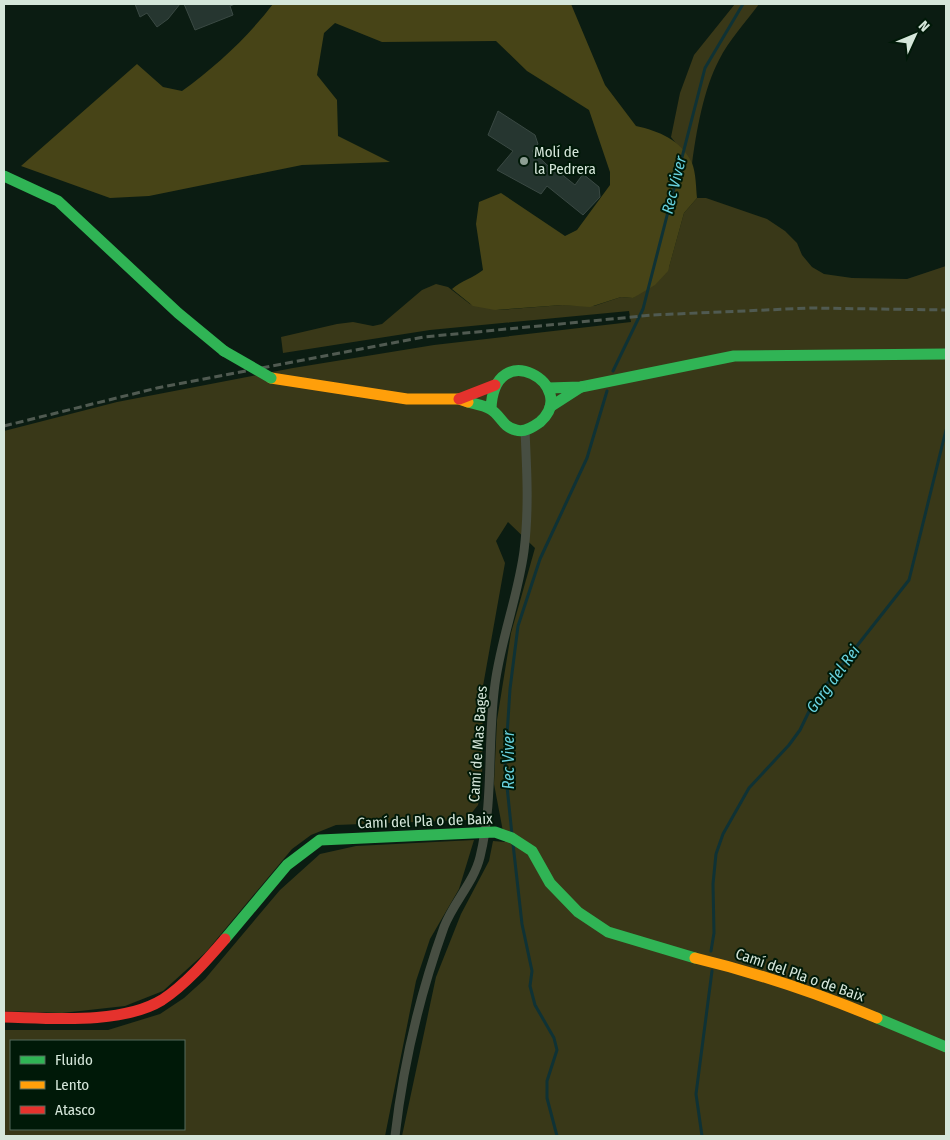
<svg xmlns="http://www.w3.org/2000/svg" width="950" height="1140" font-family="'Fira Sans Condensed',sans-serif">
	<rect width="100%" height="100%" fill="#0b1c12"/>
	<!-- green -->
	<g fill="#393818" fill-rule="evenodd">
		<path d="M 735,4 L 759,4 C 746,22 729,40 719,60 C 704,88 696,132 692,164 L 671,137 L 680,93 L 694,55 Z"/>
		<polygon points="697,198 706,198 767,219 785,231 797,243 802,255 812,267 824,274 852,278 907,279 946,266 946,1136 402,1136 436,977 461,914 489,861 493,841 505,842 494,784 497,720 511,633 535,548 508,522 496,541 505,563 483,686 482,783 478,805 466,820 336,825 311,835 292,849 206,952 163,991 125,1006 62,1013 4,1011 4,431 117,402 293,368 434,345 631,322 629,311 430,330 283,353 281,337 337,324 353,322 373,326 382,324 422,290 436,284 448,287 470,304 499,310 562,305 594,306 621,297 633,298 669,267 684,213"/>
		<path d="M 474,840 L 459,889 L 430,939 L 416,981 L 385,1136 L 4,1136 L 4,1030 L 108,1030 L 160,1014 L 184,998 L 205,979 L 280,890 L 320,854 L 356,846 ZM 11,1041 L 184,1041 L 184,1129 L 11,1129 Z"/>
	</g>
	<!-- forest -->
	<path fill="#474417" d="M 273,4 L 571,4 L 605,85 L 636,126 C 659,131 681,140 692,163 C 696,173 696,188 697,198 L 684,213 L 668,271 L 655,285 L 633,298 L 621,297 L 590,307 L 562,305 L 495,310 L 473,306 L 452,289 C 461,281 473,278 483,270 L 476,224 L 479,202 L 501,193 L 565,236 L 577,230 L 610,185 L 610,172 L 589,110 L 527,71 L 496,41 L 382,42 L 335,23 L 324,33 L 317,75 L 337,100 L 338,136 L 390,162 L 302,165 L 149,196 L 110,198 L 21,166 L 137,64 L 163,87 L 182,91 C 216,66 247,38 273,4 Z"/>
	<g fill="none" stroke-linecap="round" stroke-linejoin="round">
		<!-- stream -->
		<g stroke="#0f3235" stroke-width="3">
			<polyline points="613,371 643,309 705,68 743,4"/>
			<polyline points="512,835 505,767 510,689 518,626 540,559 587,458 607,391"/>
			<polyline points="513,844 522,924 532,971 530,986 535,1005 554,1038 557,1050 547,1081 547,1098 557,1136"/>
			<polyline points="711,951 714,933 713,884 716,854 723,834 749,788 789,745 800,730 815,699 909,580 946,430"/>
			<polyline points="702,1136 696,1094 712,971"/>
		</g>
	</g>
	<!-- building -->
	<g fill="#263630" stroke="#3a4943">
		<polygon points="135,4 180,4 168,19 157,27 147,13 140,17"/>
		<polygon points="184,4 235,4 230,6 233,15 195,30"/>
		<polygon points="498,111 535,135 538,144 532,151 558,175 560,173 575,185 583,174 599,187 600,197 583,215 547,186 541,194 497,170 513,151 488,135"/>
	</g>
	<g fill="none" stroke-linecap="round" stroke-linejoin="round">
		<!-- street -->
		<path stroke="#474e42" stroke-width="9" d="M 395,1136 C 403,1066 420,994 444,927 C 453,903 474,882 480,857 C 494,800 487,742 495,684 C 501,639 518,596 524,551 C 529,511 527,472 525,431"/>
		<!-- fast -->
		<g stroke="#30b455" stroke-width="11">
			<polyline points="4,176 58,201 178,313 224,351"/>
			<polyline points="548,388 581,387 734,356 946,354"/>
			<path d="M 468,402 C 475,404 484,405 490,409 C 501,415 502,427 516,430 C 524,433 533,427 540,422 C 581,386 494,334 491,409"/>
			<polyline points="550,407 581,387"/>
			<polyline points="225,939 287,865 320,840 495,832 512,838 532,851 550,883 578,912 608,932 695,958"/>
			<polyline points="877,1018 946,1047"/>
		</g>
		<!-- slow -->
		<g stroke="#ff9f0a" stroke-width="11">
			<polyline points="271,378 407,399 459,399 468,402"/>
			<path d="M 695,958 C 758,973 817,993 877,1018"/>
		</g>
		<!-- jam -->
		<g stroke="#e5322d" stroke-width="11">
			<polyline points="459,399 495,385"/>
			<path d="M 4,1017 C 50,1018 121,1025 162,1000 C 185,985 207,960 225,939"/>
		</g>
		<!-- rail -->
		<polyline stroke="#505a51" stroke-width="3" stroke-dasharray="8 4" stroke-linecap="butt" points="4,426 157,388 424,337 653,315 810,308 946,310"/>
		<!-- fast-bridge -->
		<polyline stroke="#30b455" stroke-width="11" points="224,351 271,378"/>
	</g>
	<!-- markers -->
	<circle fill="#8e9f94" stroke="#001908" stroke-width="2" cx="524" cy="161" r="5"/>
	<g text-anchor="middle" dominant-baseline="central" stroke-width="4" stroke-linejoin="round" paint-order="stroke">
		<!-- poi labels -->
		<g font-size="15" fill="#d5e6da" stroke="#001908" text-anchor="start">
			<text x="534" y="152">Molí de<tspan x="534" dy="17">la Pedrera</tspan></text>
		</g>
		<!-- street labels -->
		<g font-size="15" fill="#d5e6da" stroke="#001908">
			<text transform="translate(478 744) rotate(-86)">Camí de Mas Bages</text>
			<text transform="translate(425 821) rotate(-2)">Camí del Pla o de Baix</text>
			<text transform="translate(800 975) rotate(19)">Camí del Pla o de Baix</text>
		</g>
		<!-- water labels -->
		<g font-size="16" font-style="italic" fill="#68d2de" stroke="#001908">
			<text transform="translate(674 185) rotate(-76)">Rec Viver</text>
			<text transform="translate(833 679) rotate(-54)">Gorg del Rei</text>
			<text transform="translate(508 760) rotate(-90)">Rec Viver</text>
		</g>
	</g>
	<!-- border -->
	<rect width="950" height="1140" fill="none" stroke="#d5e6da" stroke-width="10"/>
	<!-- legend -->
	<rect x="10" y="1040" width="175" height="90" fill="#001908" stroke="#556b5c"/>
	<rect x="20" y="1056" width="25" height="8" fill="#30b455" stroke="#556b5c"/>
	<text x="55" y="1065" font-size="15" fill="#d5e6da">Fluido</text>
	<rect x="20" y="1081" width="25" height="8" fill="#ff9f0a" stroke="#556b5c"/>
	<text x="55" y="1090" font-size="15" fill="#d5e6da">Lento</text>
	<rect x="20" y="1106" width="25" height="8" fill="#e5322d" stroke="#556b5c"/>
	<text x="55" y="1115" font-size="15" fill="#d5e6da">Atasco</text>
	<!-- north arrow -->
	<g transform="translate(915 35) rotate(46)" stroke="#001908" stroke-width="4" paint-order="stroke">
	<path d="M0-4L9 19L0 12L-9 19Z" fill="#d5e6da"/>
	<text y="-8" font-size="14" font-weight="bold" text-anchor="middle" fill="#d5e6da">N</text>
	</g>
</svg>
